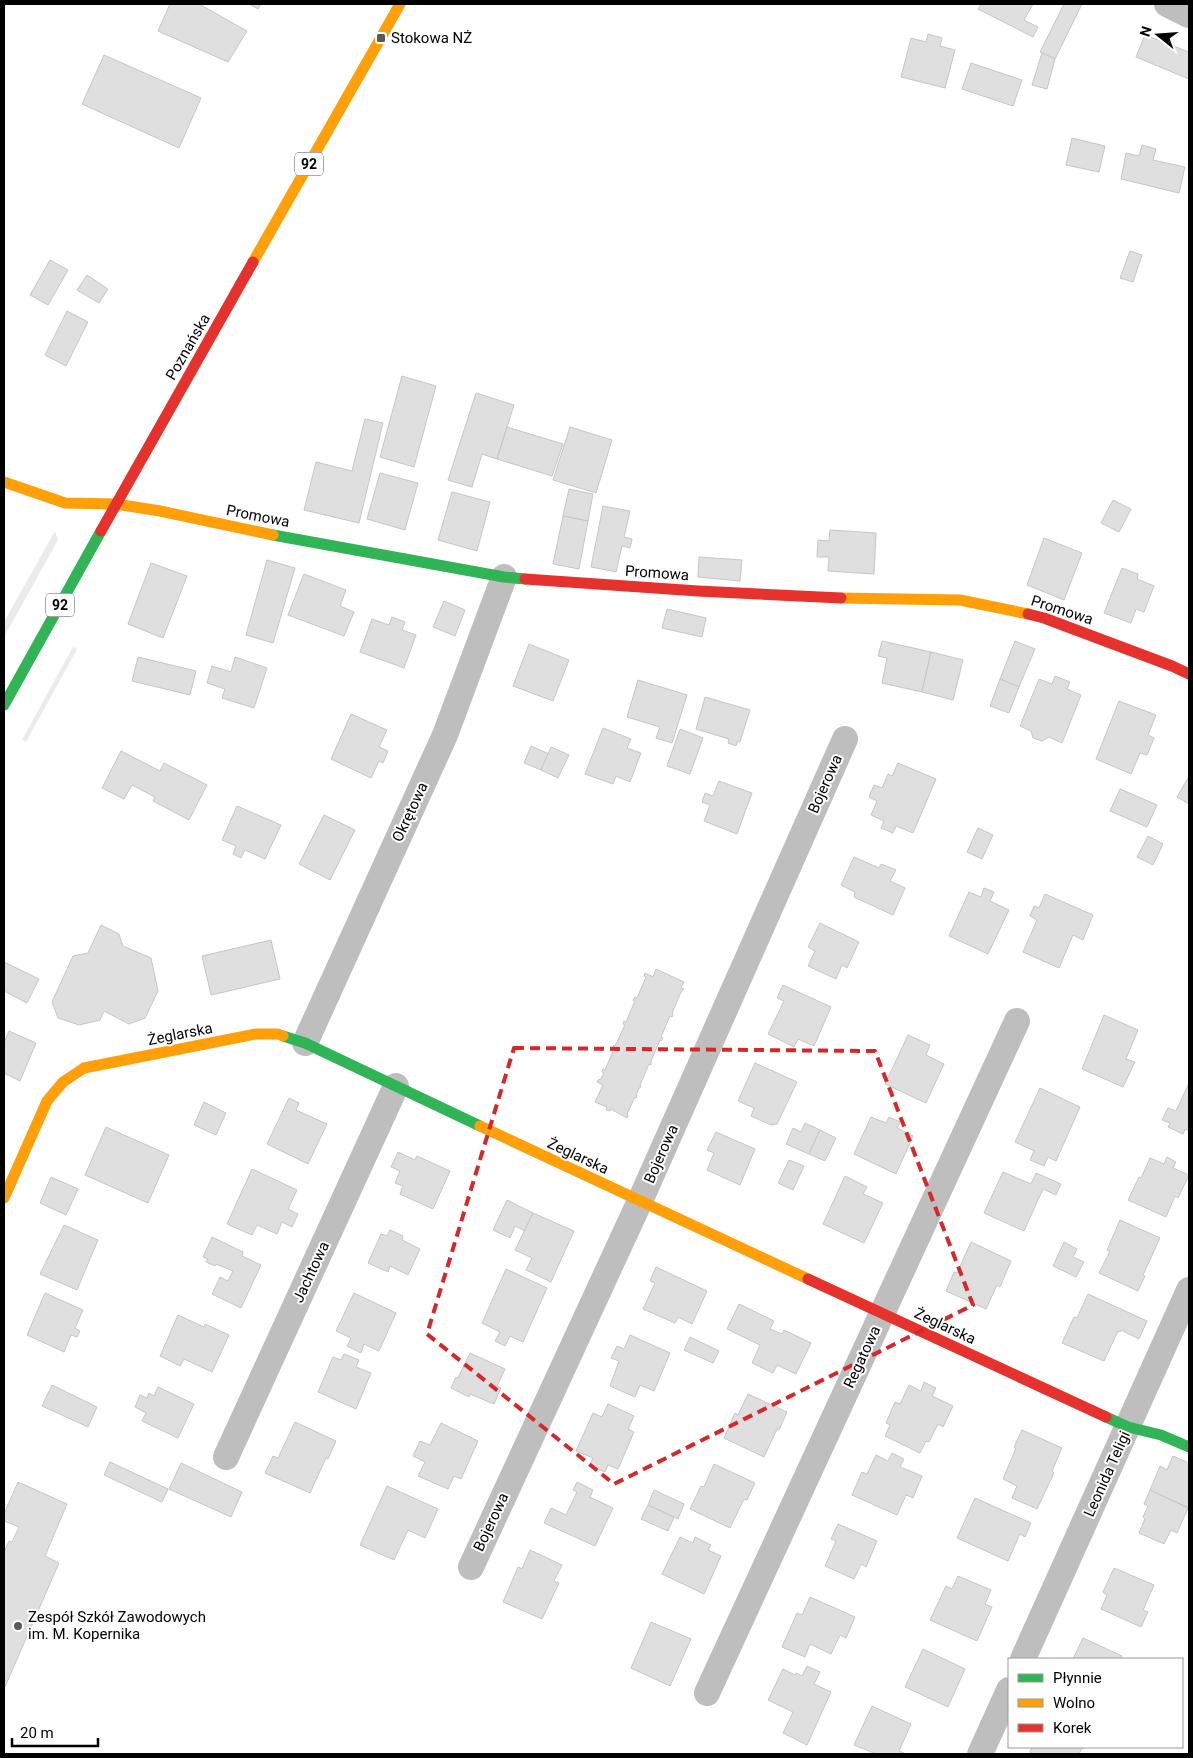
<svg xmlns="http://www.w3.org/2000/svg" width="1193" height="1758" font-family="Roboto,sans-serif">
	<rect width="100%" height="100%" fill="#fff"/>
	<!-- green -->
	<g fill="#ebebeb">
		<polygon points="55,531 58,540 4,637 4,622"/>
		<polygon points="73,647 77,649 26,742 22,740"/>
	</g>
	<!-- building -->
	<g fill="#dfdfdf" stroke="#c6c6c6">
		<polygon points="170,4 199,4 247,31 228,62 158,31"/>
		<polygon points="249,4 261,4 258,9"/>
		<polygon points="981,4 1033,4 1024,20 1038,27 1033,37 978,9"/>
		<polygon points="1064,4 1082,4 1055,59 1040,52"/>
		<polygon points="928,34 942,38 940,46 955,50 945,88 901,77 911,38 926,42"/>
		<polygon points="1145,35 1189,52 1189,79 1136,57"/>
		<polygon points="1042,53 1055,59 1047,89 1032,85"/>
		<polygon points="104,55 201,98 179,148 82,104"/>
		<polygon points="971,63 1022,80 1013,106 962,89"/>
		<polygon points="1072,138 1105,146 1099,172 1066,165"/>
		<polygon points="1142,145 1156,149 1153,160 1185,167 1179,193 1121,179 1126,153 1139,156"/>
		<polygon points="1130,251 1142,255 1133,282 1120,278"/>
		<polygon points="50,260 68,270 48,305 30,295"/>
		<polygon points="87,275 108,289 99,303 77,290"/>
		<polygon points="67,311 88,322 66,366 45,355"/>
		<polygon points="402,376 436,386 414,467 380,457"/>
		<polygon points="476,393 514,405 497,459 482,454 472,487 448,480"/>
		<polygon points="365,419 383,423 359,523 304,510 316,462 352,471"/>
		<polygon points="507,427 563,444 552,476 497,459"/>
		<polygon points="570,427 612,440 596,493 553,480"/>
		<polygon points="380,473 418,483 405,530 367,519"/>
		<polygon points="569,489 593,494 588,521 563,516"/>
		<polygon points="452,492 490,502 477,551 438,540"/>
		<polygon points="1113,500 1131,509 1119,532 1101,523"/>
		<polygon points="603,506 630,511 624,537 632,539 630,548 622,546 616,572 591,567"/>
		<polygon points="563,516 588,521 579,569 553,564"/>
		<polygon points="830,530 876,533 874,574 828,571 829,557 817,557 818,540 829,541"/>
		<polygon points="1044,538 1082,553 1064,600 1027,585"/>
		<polygon points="699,557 742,560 740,581 698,577"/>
		<polygon points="267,560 295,568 273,643 246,635"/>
		<polygon points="151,563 187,576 163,638 128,624"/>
		<polygon points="1122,568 1138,574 1137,579 1154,586 1144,612 1136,609 1131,623 1104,613"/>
		<polygon points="304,574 346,590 340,606 354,612 344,636 288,615"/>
		<polygon points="444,601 465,610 455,636 433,627"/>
		<polygon points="667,609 706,618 702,637 662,628"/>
		<polygon points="392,617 405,622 402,630 416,635 404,668 360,652 372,619 389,625"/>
		<polygon points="882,641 931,652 922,692 882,683 887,658 878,656"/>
		<polygon points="1015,641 1035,649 1019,687 1000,679"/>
		<polygon points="529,644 569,660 553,701 513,686"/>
		<polygon points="931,652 963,660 953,700 922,692"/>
		<polygon points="138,657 196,671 190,695 132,681"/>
		<polygon points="235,657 267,668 254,708 222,698 225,689 207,683 212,666 231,672"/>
		<polygon points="1055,676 1070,682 1067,689 1081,695 1062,743 1049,737 1042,741 1033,738 1031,731 1020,726 1039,679 1052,684"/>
		<polygon points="1000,679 1019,687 1009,713 990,706"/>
		<polygon points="638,680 687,695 672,743 656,738 660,727 627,717"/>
		<polygon points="705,697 750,710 740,742 737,742 736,746 728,743 729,739 696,729"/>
		<polygon points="1119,701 1156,715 1148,735 1154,738 1147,755 1140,753 1131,774 1096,759"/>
		<polygon points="351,714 387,730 379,747 388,751 383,763 379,761 371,778 331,759"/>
		<polygon points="603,728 631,739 627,748 641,753 630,782 616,776 613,784 585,774"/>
		<polygon points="680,729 703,738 690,774 667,766"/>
		<polygon points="531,746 549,754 541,770 524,763"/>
		<polygon points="551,747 569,755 558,778 541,770"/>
		<polygon points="121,751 160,771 164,763 207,785 189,820 153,801 155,797 132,785 124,799 102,788"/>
		<polygon points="898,763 936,779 913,833 896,826 893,833 881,828 884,821 871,815 877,801 869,797 874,785 882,788 888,774 892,776"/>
		<polygon points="1189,776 1189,804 1177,797"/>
		<polygon points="719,781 752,793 737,834 704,821 710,805 702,802 705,793 713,796"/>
		<polygon points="1120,789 1157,805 1147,827 1110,811"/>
		<polygon points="237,806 281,825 265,859 245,850 241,858 233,854 236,846 222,840"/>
		<polygon points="324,815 355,830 330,880 299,864"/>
		<polygon points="978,828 993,835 982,859 967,852"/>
		<polygon points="1148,836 1163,844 1153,865 1137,857"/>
		<polygon points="854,857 879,868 881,864 896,870 890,881 905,888 893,915 854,897 855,892 841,885"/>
		<polygon points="984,888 994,892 990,901 1009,910 988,954 949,936 969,892 981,897"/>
		<polygon points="1045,894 1093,915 1083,940 1073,935 1059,968 1023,952 1037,920 1030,916 1034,906 1039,908"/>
		<polygon points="820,923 859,942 847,968 842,965 836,979 808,966 815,951 808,947"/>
		<polygon points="101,925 119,934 123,946 151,958 158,991 145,1018 129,1024 104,1011 100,1020 79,1025 58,1018 52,1002 73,956 88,953"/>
		<polygon points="271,940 280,979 211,995 202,956"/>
		<polygon points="4,962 39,979 27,1003 4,991"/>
		<polygon points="656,969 684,982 681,988 684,989 681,992 672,1013 673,1014 672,1017 670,1016 661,1037 663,1038 661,1041 660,1040 651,1061 651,1065 649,1064 640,1085 641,1086 640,1088 639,1088 636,1095 637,1095 636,1098 635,1097 627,1114 628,1115 627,1118 611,1109 610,1111 606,1110 607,1107 595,1102 603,1085 597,1082 599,1079 600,1080 604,1073 602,1072 603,1069 605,1070 614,1049 612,1048 614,1045 615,1046 625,1025 623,1024 624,1021 626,1022 635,1001 633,1000 635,997 637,998 646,977 644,976 645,973 653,977"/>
		<polygon points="783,985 831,1007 814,1046 798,1039 794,1047 768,1034 784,1001 777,998"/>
		<polygon points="1104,1015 1138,1030 1126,1059 1135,1062 1123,1087 1082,1069"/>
		<polygon points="9,1031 36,1043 20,1081 4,1073 4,1043"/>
		<polygon points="908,1035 930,1045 926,1055 944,1064 926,1103 885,1084"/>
		<polygon points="755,1063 797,1082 777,1124 771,1125 751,1116 754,1108 738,1101"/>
		<polygon points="1189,1083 1189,1131 1185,1129 1183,1134 1168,1127 1170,1123 1162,1120 1168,1108 1176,1111"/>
		<polygon points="1040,1088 1080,1107 1056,1161 1048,1157 1044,1166 1030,1160 1034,1151 1015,1142"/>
		<polygon points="289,1098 299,1103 296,1110 327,1124 308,1164 267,1144"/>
		<polygon points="204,1102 226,1113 216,1135 194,1125"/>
		<polygon points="871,1117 886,1123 889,1117 900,1122 897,1128 913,1136 896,1174 854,1154"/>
		<polygon points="805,1123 820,1130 809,1154 786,1144 793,1128 801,1132"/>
		<polygon points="106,1127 169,1155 148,1203 85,1175"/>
		<polygon points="820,1130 836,1138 825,1161 809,1154"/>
		<polygon points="716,1132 755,1149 740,1185 707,1170 714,1153 707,1150"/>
		<polygon points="398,1152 415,1160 417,1156 450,1171 433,1209 400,1194 403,1186 395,1183 400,1171 391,1167"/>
		<polygon points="1167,1157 1176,1162 1173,1168 1189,1175 1178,1198 1175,1196 1166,1217 1128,1200 1139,1177 1141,1178 1150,1158 1164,1164"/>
		<polygon points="789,1160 804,1166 793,1190 778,1183"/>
		<polygon points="252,1169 297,1190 288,1209 298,1214 292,1227 282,1222 277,1234 257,1225 252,1235 227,1224"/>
		<polygon points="1003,1172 1031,1184 1036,1173 1061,1184 1056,1195 1043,1189 1024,1231 984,1213"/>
		<polygon points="845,1176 867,1187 863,1194 883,1203 864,1243 823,1224"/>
		<polygon points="51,1177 78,1189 66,1215 40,1203"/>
		<polygon points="507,1200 533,1213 525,1231 515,1226 510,1238 493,1230"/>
		<polygon points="533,1213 574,1231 551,1282 526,1270 532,1258 515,1250"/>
		<polygon points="1120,1220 1160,1238 1143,1275 1145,1276 1138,1291 1099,1273 1110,1251 1107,1250"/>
		<polygon points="64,1225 98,1240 77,1290 40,1274"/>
		<polygon points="390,1230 403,1236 402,1240 420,1249 408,1275 390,1266 388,1272 368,1263 381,1234 387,1236"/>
		<polygon points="212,1237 243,1252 242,1256 261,1265 241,1308 212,1294 220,1277 228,1281 233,1271 216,1264 215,1266 206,1262 208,1259 203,1257"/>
		<polygon points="971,1242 1011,1261 1000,1287 997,1285 986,1309 946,1291 954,1272 957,1273"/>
		<polygon points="1064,1242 1077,1249 1073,1257 1084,1262 1076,1277 1053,1266"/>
		<polygon points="656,1267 707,1291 692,1324 678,1317 675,1323 643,1309 655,1283 650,1281"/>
		<polygon points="506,1269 547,1288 523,1342 510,1336 505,1346 495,1341 500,1332 482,1323"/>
		<polygon points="45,1293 83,1310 75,1328 80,1331 77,1337 71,1335 64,1352 27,1335"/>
		<polygon points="354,1293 396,1313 379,1351 364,1344 361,1353 347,1346 351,1338 336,1331"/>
		<polygon points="1088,1294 1147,1321 1139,1339 1121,1330 1120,1332 1118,1331 1104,1361 1062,1343 1074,1317 1077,1318"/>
		<polygon points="739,1304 774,1321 770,1329 782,1334 784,1330 811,1343 796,1374 777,1365 773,1373 752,1363 760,1345 727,1329"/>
		<polygon points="178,1315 204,1327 205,1324 229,1335 212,1372 184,1359 180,1366 160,1356"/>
		<polygon points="630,1335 670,1353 654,1391 640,1385 635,1397 610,1386 619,1361 611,1358 617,1346 624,1349"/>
		<polygon points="690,1337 719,1351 713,1363 684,1350"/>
		<polygon points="470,1353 505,1369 497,1386 501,1388 494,1404 470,1394 469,1397 451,1388 456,1377 458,1378"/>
		<polygon points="344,1354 359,1360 356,1367 371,1373 356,1409 318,1392 333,1357 341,1360"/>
		<polygon points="924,1382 936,1388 932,1396 953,1406 943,1427 938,1424 929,1442 926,1441 920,1453 885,1436 890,1425 886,1423 895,1402 900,1404 909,1385 921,1391"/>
		<polygon points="52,1385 97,1407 88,1427 42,1406"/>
		<polygon points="158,1387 194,1404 178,1438 142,1421 146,1413 135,1407 140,1395 147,1398 149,1393 154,1396"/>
		<polygon points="748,1394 787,1412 779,1430 777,1429 764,1457 724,1438 735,1413 738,1415"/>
		<polygon points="608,1404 634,1416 628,1429 634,1432 618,1469 608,1465 605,1472 590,1465 593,1458 576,1451 593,1413 602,1417"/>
		<polygon points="295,1422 336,1441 328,1459 326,1458 310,1493 265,1473 273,1456 278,1458"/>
		<polygon points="441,1423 478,1441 461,1479 454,1476 448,1489 418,1476 425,1462 413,1456 420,1441 430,1445"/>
		<polygon points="1022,1430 1062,1448 1052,1471 1054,1473 1037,1509 1012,1498 1017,1486 1003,1479 1016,1448 1014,1447"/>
		<polygon points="892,1453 904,1459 900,1467 922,1476 913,1498 906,1495 897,1515 852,1495 862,1472 867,1474 876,1455 888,1461"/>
		<polygon points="1173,1456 1189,1463 1189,1508 1150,1490 1160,1466 1167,1470"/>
		<polygon points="110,1462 168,1489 162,1502 104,1475"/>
		<polygon points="181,1463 242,1492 231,1517 169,1489"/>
		<polygon points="714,1464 755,1483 747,1500 744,1499 730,1528 690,1509 701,1486 704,1487"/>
		<polygon points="18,1482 67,1504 45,1556 59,1563 4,1689 4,1552 9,1541 12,1542 19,1527 4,1521 4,1514"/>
		<polygon points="577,1482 593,1490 590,1497 613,1508 595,1546 544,1523 551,1508 566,1515 577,1492 573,1490"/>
		<polygon points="387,1486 438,1509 425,1538 408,1530 394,1560 360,1545"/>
		<polygon points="654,1490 684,1504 678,1519 648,1505"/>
		<polygon points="1150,1490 1188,1508 1177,1533 1171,1530 1164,1544 1139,1533 1145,1519 1143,1517 1148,1506 1144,1504"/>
		<polygon points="975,1498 1031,1523 1025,1537 1020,1534 1008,1561 957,1538"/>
		<polygon points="648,1505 674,1517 668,1531 641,1519"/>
		<polygon points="838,1524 877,1541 866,1567 861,1564 854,1579 825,1566 836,1541 831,1539"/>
		<polygon points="680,1537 693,1543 695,1537 711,1545 708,1550 721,1556 704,1594 662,1574"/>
		<polygon points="530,1550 562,1565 554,1581 559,1583 542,1619 503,1602 518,1567 522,1569"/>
		<polygon points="1114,1568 1154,1585 1143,1610 1148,1612 1141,1627 1101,1609 1107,1595 1103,1592"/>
		<polygon points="958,1576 991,1590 985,1604 992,1607 977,1641 930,1620 946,1586 952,1589"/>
		<polygon points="810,1597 855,1617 846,1638 840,1635 831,1654 810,1644 805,1657 782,1647 797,1613 802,1615"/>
		<polygon points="651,1622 691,1639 670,1686 631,1668"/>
		<polygon points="1083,1638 1122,1656 1120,1659 1073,1659"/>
		<polygon points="923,1649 965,1669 948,1707 905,1687"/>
		<polygon points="807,1666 820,1672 814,1684 831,1692 807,1745 783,1733 793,1712 768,1700 783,1669 795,1675 796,1673 802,1676"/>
		<polygon points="872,1706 911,1724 899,1751 906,1754 876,1754 854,1745"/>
		<polygon points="1032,1747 1085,1747 1083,1749 1082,1748 1079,1754 1034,1754 1030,1752"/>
	</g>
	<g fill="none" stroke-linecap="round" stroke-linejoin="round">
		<!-- street -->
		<g stroke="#bebebe" stroke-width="26">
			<polyline points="1167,4 1189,15"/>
			<polyline points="305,1043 445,735 504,577"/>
			<polyline points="226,1457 396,1086"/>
			<polyline points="471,1567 640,1201 845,739"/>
			<polyline points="1023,1659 1189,1290"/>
			<polyline points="707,1693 1017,1021"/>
			<polyline points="980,1754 1009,1690"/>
		</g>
		<!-- fast -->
		<g stroke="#30b455" stroke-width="11">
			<polyline points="273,535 504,577 525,579"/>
			<polyline points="4,705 101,531"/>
			<polyline points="283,1036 305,1043 480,1126"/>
			<polyline points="1106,1417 1128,1427 1161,1435 1189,1447"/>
		</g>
		<!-- slow -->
		<g stroke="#ff9f0a" stroke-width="11">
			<polyline points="253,262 400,4"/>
			<polyline points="4,482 65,503 116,504 160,511 273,535"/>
			<polyline points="841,598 960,600 1028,614"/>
			<polyline points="480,1126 808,1279"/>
			<polyline points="4,1198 47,1101 63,1082 84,1068 256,1034 278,1034 283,1036"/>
		</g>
		<!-- jam -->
		<g stroke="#e5322d" stroke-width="11">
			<polyline points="101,531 253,262"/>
			<polyline points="525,579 698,591 841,598"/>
			<polyline points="1028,614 1044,618 1172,666 1189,674"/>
			<polyline points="808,1279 1106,1417"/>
		</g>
	</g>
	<!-- marked area -->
	<path fill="none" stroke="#d62828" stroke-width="4" stroke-dasharray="10 6" stroke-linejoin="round" d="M 514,1048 L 875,1051 L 973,1305 L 614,1484 L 427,1334 Z"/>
	<!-- markers -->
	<g fill="#595959" stroke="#fff" stroke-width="2">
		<rect x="376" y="33" width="10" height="10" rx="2.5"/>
		<circle cx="18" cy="1626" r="5"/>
	</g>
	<g text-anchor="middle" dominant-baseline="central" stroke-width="4" stroke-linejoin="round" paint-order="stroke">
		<!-- shield labels -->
		<g fill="#fff" stroke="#4c4c4c" stroke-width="1">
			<rect x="295" y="152.5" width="28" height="23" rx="4"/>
			<rect x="46" y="593.5" width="28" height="23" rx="4"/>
		</g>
		<g font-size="14" font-weight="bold" fill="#000">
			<text x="309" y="164">92</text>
			<text x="60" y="605">92</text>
		</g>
		<!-- poi labels -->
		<g font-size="15" fill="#000" stroke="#fff" text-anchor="start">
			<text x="391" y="38">Stokowa NŻ</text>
			<text x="28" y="1617">Zespół Szkół Zawodowych<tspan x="28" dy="17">im. M. Kopernika</tspan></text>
		</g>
		<!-- street labels -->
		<g font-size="15" fill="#000" stroke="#fff">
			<text transform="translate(188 347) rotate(-60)">Poznańska</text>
			<text transform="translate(258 516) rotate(11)">Promowa</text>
			<text transform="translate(657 573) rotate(4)">Promowa</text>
			<text transform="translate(1062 610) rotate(18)">Promowa</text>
			<text transform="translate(825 784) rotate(-66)">Bojerowa</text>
			<text transform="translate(410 812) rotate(-65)">Okrętowa</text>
			<text transform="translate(180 1034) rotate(-11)">Żeglarska</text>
			<text transform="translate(661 1154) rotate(-66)">Bojerowa</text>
			<text transform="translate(578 1156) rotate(25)">Żeglarska</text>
			<text transform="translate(311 1272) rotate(-65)">Jachtowa</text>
			<text transform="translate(945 1326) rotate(25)">Żeglarska</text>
			<text transform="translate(862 1357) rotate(-65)">Regatowa</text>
			<text transform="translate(1107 1474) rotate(-66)">Leonida Teligi</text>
			<text transform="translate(491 1522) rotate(-65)">Bojerowa</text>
		</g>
	</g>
	<!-- border -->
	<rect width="1193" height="1758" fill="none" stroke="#000000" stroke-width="10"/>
	<!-- legend -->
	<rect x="1008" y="1658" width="175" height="90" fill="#ffffff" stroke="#999999"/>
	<rect x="1018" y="1674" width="25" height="8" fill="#30b455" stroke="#999999"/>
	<text x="1053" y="1683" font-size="15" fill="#000000">Płynnie</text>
	<rect x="1018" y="1699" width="25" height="8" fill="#ff9f0a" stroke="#999999"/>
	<text x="1053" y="1708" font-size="15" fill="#000000">Wolno</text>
	<rect x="1018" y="1724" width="25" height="8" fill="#e5322d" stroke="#999999"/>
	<text x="1053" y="1733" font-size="15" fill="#000000">Korek</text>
	<!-- north arrow -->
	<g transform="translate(1158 35) rotate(287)" stroke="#ffffff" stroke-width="4" paint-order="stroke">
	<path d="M0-4L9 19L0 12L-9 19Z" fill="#000000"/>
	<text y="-8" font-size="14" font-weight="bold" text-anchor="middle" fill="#000000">N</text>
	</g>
	<!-- scale -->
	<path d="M12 1738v8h86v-8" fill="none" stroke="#000000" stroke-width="2.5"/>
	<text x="20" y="1738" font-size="15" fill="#000000" stroke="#ffffff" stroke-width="4" paint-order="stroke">20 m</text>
</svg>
